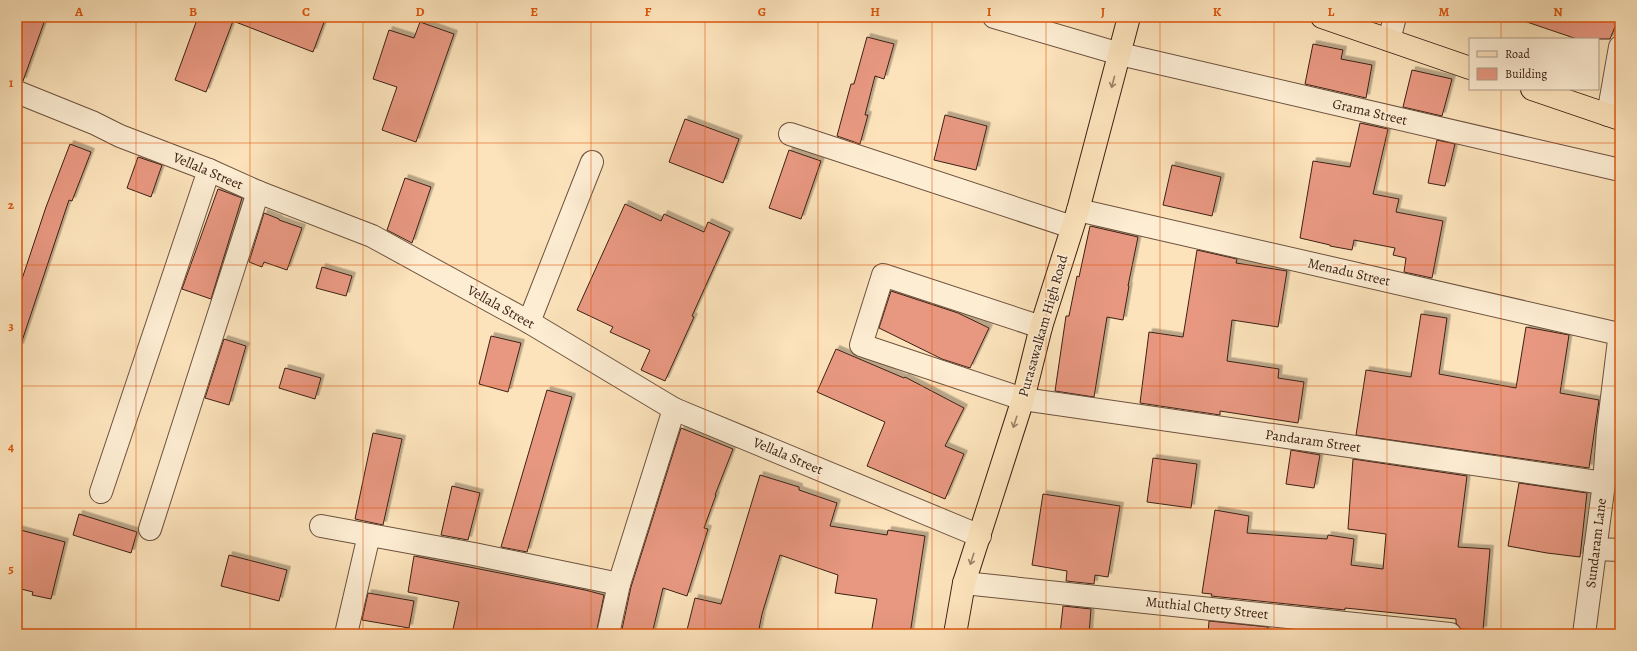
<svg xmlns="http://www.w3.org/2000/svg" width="1637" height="651" font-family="Alegreya,serif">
	<defs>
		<filter id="shadow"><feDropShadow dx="3.5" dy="-3.5" stdDeviation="0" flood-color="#0004"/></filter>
	</defs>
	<rect width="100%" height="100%" fill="#fce3bb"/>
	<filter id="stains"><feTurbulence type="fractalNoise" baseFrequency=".005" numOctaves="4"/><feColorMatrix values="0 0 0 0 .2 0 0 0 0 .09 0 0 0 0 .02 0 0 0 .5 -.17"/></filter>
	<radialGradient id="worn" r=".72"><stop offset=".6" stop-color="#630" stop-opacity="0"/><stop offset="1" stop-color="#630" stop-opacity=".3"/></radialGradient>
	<!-- building -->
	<g fill="#e89881" stroke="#3d2114" filter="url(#shadow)">
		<polygon points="24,17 46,17 23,81 17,80 17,38"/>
		<polygon points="198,17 326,17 313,52 233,21 206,92 175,80"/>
		<polygon points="1522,17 1619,17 1610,39 1577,39 1521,20"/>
		<polygon points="420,22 454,34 416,142 382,130 397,87 373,79 389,30 414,38"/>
		<polygon points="867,37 894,44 884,79 875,76 865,115 868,115 860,144 837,136 851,84 854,84"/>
		<polygon points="1313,44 1343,50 1341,59 1372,65 1366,98 1305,84"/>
		<polygon points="1412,70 1452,79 1442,116 1403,107"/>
		<polygon points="945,115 987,126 976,170 934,160"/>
		<polygon points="685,119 739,139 723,183 669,162"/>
		<polygon points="1360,123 1388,129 1373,194 1399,199 1396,212 1443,221 1432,278 1404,272 1406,258 1393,255 1395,248 1354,240 1352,250 1330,246 1330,245 1300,238 1313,161 1350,167"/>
		<polygon points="1437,140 1455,144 1445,186 1428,183"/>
		<polygon points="70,144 91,152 72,201 69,200 20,347 17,346 17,294 46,207"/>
		<polygon points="789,150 821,161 801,219 769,208"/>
		<polygon points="138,157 162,165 151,197 127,188"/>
		<polygon points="1172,165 1221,177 1212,216 1163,205"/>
		<polygon points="405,178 431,187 412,243 387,230"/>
		<polygon points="218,189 242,198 211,299 182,289"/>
		<polygon points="625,204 661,221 664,214 704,232 708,222 730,232 692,316 694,317 665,381 641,370 650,350 610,332 613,327 577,310"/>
		<polygon points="264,213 279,219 279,220 302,228 287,270 264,262 262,267 249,262"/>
		<polygon points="1090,226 1138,237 1128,286 1129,286 1123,320 1107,317 1094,397 1055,391 1066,316 1069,316 1077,276 1079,277"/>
		<polygon points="1197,250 1237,259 1236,263 1287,271 1278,327 1232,320 1227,361 1279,369 1278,378 1304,382 1298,423 1220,411 1220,415 1140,403 1149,332 1183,337"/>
		<polygon points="322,267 352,276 346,296 316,288"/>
		<polygon points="891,291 958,313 989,328 970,368 942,359 879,328"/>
		<polygon points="1421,314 1447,318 1439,374 1516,388 1526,327 1569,335 1560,393 1599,400 1589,468 1356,435 1366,370 1411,377"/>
		<polygon points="491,336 521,343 508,392 479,384"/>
		<polygon points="224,339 246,346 229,405 205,398"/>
		<polygon points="836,349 904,378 905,377 964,408 945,446 964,454 945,499 867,466 885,422 817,392"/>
		<polygon points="285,368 321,378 315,399 279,388"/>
		<polygon points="547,390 572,397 527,552 501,547"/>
		<polygon points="681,428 733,449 715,495 716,495 704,528 708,529 687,596 663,588 652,634 621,634 631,587"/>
		<polygon points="373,433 402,439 383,525 355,519"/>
		<polygon points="1291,450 1320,455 1314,488 1286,484"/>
		<polygon points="1153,458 1197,464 1191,508 1147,502"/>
		<polygon points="1353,459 1467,476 1458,547 1490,549 1483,630 1461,629 1456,623 1456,619 1345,608 1345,610 1211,596 1212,594 1202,593 1215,510 1249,516 1247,533 1327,539 1328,535 1354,539 1351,565 1383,569 1386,534 1348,529"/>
		<polygon points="760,475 799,487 799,490 837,503 830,526 887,535 888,530 925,536 910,634 871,634 877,599 835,593 838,575 780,555 762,614 758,634 686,634 695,598 721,604"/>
		<polygon points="1519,483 1587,493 1580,557 1547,553 1508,546"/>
		<polygon points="452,486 480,493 468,540 441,535"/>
		<polygon points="1043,494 1120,506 1108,577 1095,575 1094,584 1066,581 1067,571 1032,565"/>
		<polygon points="79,514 137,532 131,553 73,535"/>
		<polygon points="17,529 65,542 51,599 32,595 33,592 17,588"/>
		<polygon points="229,555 287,570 279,601 221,586"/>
		<polygon points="414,556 585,590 604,595 596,634 452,634 459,602 408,592"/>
		<polygon points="368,593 414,601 409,628 362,620"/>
		<polygon points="1063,606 1091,609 1089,634 1060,634"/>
		<polygon points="1209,621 1268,627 1267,634 1208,634"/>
	</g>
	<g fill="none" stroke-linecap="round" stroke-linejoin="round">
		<defs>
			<g id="minor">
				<polyline points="994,17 1120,54 1620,170"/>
				<polyline points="1389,40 1395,17"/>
				<polyline points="17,92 94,123 120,136 209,170 258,192 372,236 529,322 674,409 980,536"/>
				<polyline points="1608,115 1620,47"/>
				<polyline points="790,134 1072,227"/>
				<polyline points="1078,210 1619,334"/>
				<polyline points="529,322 592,162"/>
				<polyline points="1041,327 883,275 861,345 1023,399 1604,483"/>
				<polyline points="101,492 209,170"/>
				<polyline points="321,526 474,554 619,584"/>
				<polyline points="150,529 258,192"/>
				<polyline points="1595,549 1620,550"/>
				<polyline points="964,583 1450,634"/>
				<polyline points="346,634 369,535"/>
				<polyline points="608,634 619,584 674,409"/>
				<polyline points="1584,634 1604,483 1608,430 1620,332"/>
			</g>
			<g id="major">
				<polyline points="1322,17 1470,68"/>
				<polyline points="1532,89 1620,119"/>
				<polyline points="955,634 964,583 1023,399 1041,327 1078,210 1129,17"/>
			</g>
		</defs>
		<!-- minor casing -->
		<use href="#minor" stroke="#6d523e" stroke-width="24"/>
		<!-- major casing -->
		<use href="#major" stroke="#3d2114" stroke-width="24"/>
		<!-- minor -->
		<use href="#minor" stroke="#fdedd3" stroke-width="22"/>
		<!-- major -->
		<use href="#major" stroke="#fce3bb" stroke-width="22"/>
	</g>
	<!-- one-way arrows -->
	<defs><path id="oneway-shaft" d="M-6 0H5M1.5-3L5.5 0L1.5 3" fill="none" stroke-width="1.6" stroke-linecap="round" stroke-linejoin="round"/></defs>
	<g stroke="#9c8268">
		<use href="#oneway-shaft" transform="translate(1113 82) rotate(105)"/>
		<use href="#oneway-shaft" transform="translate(1015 422) rotate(108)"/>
		<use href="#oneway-shaft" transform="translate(972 559) rotate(108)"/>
	</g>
	<!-- grid -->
	<path fill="none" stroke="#df560c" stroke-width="1" stroke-opacity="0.55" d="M 136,17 L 136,634M 250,17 L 250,634M 363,17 L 363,634M 477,17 L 477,634M 591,17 L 591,634M 705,17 L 705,634M 818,17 L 818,634M 932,17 L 932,634M 1046,17 L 1046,634M 1160,17 L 1160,634M 1274,17 L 1274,634M 1387,17 L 1387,634M 1501,17 L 1501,39M 1501,89 L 1501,634M 17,143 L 1620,143M 17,265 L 1620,265M 17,386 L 1620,386M 17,508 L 1620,508"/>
	<g text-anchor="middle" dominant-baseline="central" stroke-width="3.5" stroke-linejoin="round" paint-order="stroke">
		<!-- street labels -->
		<g font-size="14" fill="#3d2114" stroke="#fdedd3">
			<text transform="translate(1370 112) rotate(13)">Grama Street</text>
			<text transform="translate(208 171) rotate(23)">Vellala Street</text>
			<text transform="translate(1349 272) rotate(13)">Menadu Street</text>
			<text transform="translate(501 307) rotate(29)">Vellala Street</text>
			<text transform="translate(1043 326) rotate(-74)">Purasawalkam High Road</text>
			<text transform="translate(1313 441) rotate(8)">Pandaram Street</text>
			<text transform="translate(788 456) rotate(23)">Vellala Street</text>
			<text transform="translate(1596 543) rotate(-83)">Sundaram Lane</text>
			<text transform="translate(1207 608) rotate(6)">Muthial Chetty Street</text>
		</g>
	</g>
	<!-- margin -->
	<rect width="1637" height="651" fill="none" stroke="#fce3bb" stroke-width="44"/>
	<!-- legend -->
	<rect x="1469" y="38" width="130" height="52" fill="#fdedd3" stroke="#b09b87"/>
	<rect x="1477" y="51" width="20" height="6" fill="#fce3bb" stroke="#b09b87"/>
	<text x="1505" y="58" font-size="12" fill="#3d2114">Road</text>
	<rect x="1477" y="68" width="20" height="12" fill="#e89881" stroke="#b09b87"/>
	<text x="1505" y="78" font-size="12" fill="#3d2114">Building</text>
	<rect x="22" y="22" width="1593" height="607" fill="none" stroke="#df560c" stroke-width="1.5"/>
	<g font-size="13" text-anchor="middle" font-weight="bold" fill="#df560c">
		<text x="79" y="16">A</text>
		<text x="193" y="16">B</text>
		<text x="306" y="16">C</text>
		<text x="420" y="16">D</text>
		<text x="534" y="16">E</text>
		<text x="648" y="16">F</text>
		<text x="762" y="16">G</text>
		<text x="875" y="16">H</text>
		<text x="989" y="16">I</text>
		<text x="1103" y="16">J</text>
		<text x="1217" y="16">K</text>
		<text x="1331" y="16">L</text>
		<text x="1444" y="16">M</text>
		<text x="1558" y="16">N</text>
		<text x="11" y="87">1</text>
		<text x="11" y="209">2</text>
		<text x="11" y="330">3</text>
		<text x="11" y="451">4</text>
		<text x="11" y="573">5</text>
	</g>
	<rect width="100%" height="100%" filter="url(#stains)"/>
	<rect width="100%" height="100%" fill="url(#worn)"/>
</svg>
